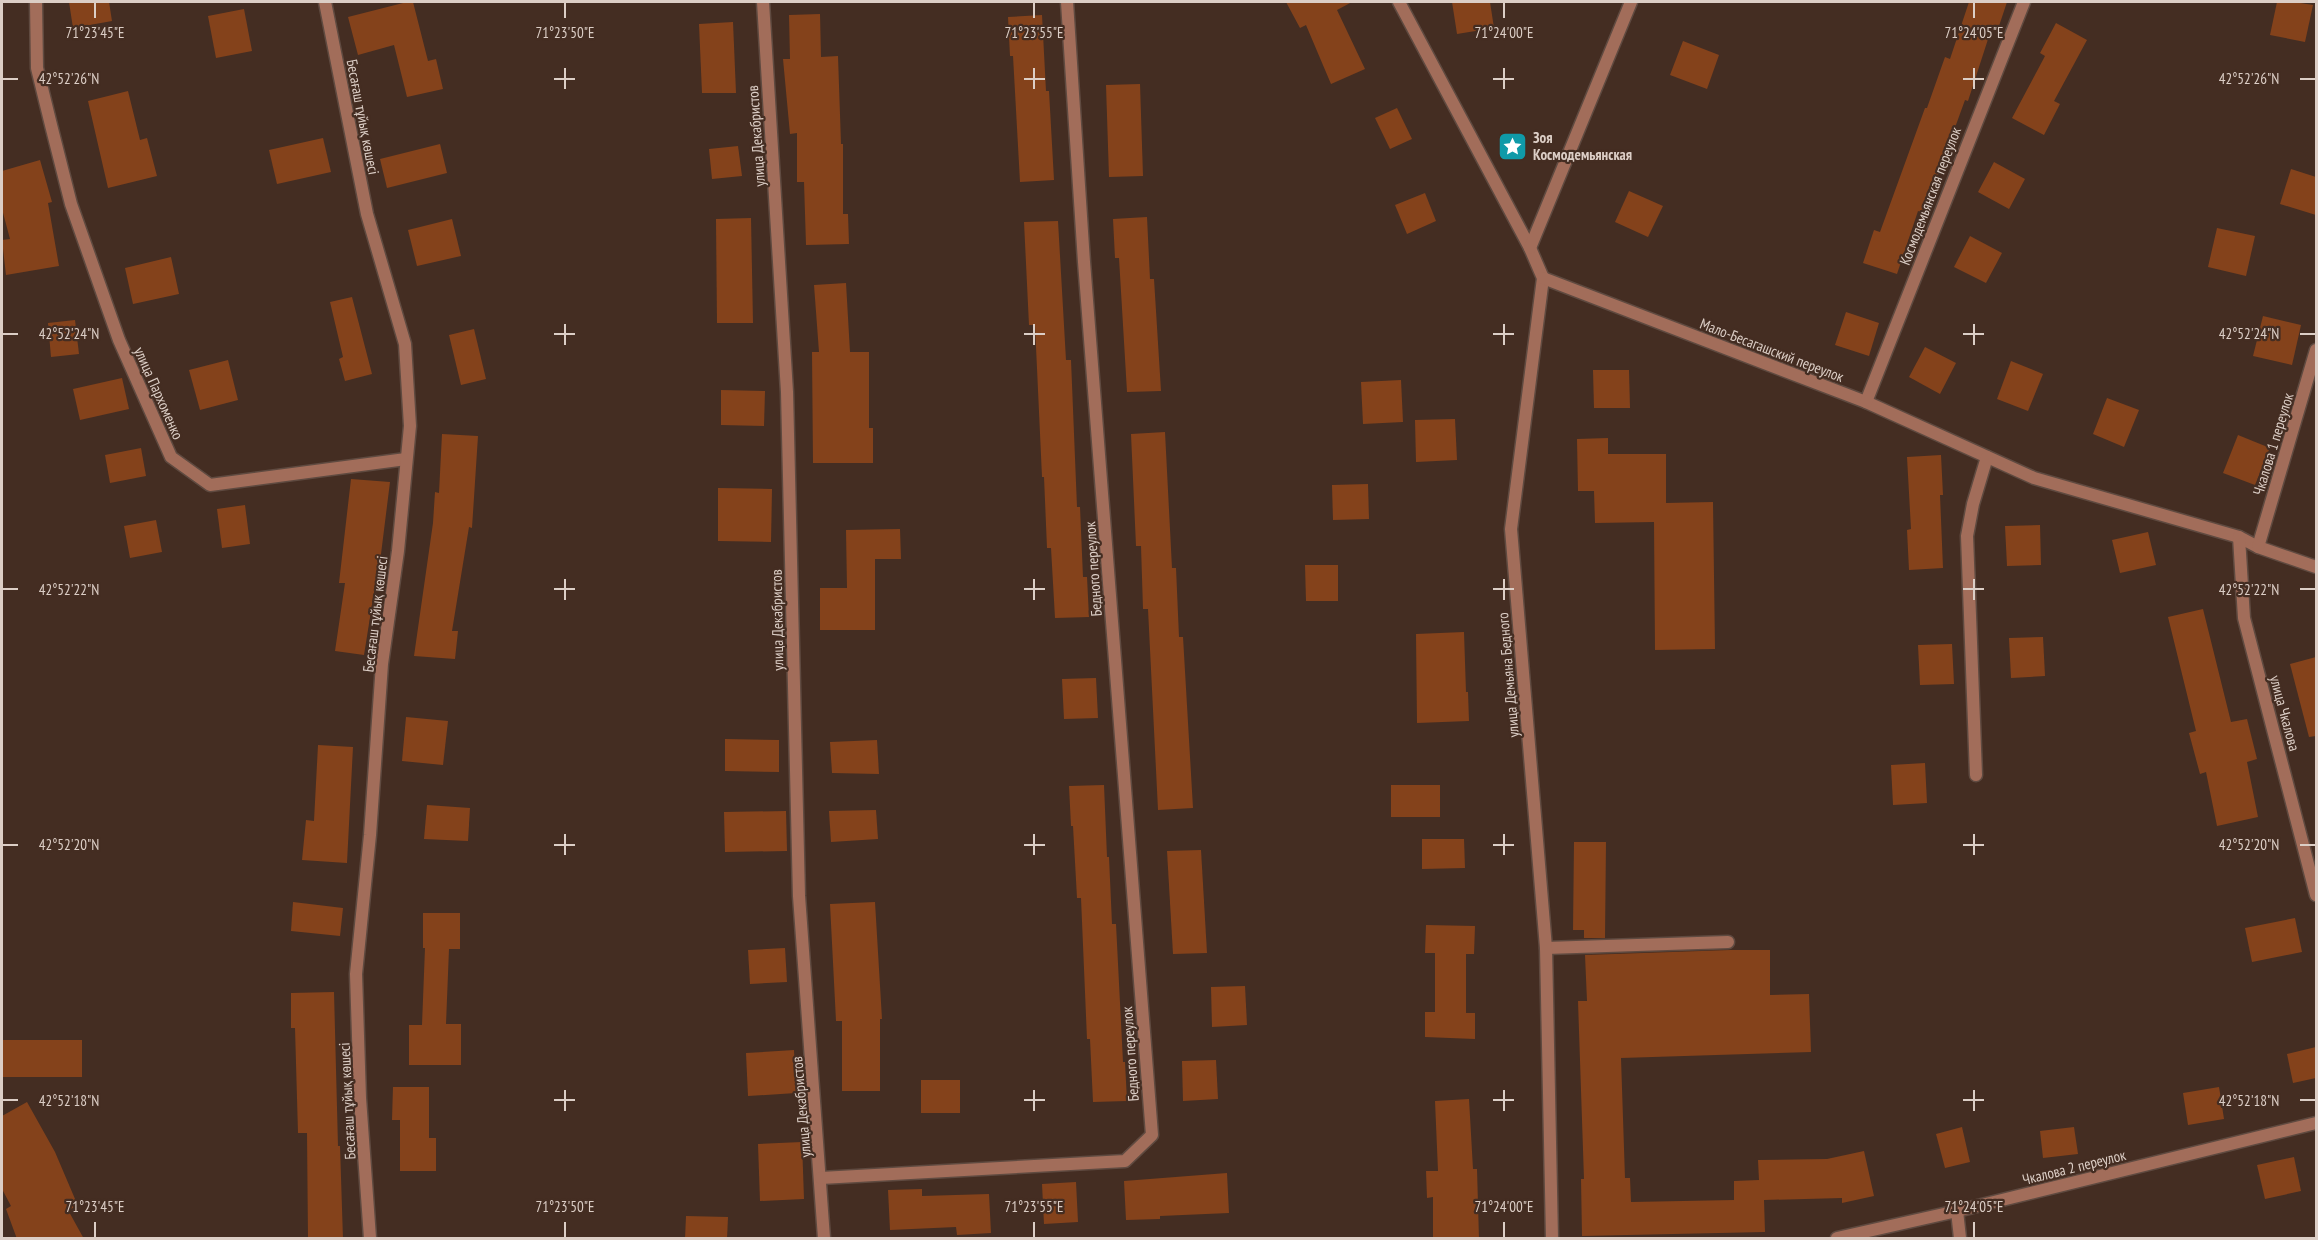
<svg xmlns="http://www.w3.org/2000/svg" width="2318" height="1240" font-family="'PT Sans Narrow',sans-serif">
	<rect width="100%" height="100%" fill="#442d22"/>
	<!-- building -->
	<g fill="#84421b">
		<polygon points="69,2 109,2 112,21 73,28"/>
		<polygon points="407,2 413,2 428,61 436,59 443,89 407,97 394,45 358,55 348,17"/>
		<polygon points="1286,2 1352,2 1337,10 1365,69 1331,84 1306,25 1300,28"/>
		<polygon points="1452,2 1490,2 1494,28 1457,34"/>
		<polygon points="1969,2 2007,2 1997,32 1991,30 1968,101 1965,100 1924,213 1918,211 1897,274 1863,263 1874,230 1880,232 1925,108 1927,108 1945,57 1950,59"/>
		<polygon points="2277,2 2294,2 2313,5 2305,42 2270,35"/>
		<polygon points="244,9 252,51 216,58 208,16"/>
		<polygon points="820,14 821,57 838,56 841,144 843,144 843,214 848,214 849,244 806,245 804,182 797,182 797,133 790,134 783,59 790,59 789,15"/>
		<polygon points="1042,15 1046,91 1049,91 1054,180 1020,182 1013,56 1010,56 1008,17"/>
		<polygon points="733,22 736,93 702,93 699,24"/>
		<polygon points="2056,23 2087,40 2054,101 2060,104 2044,135 2012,118 2045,56 2040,53"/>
		<polygon points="1683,41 1719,55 1707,89 1670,75"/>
		<polygon points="1140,84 1143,176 1109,177 1106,85"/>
		<polygon points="128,91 140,140 147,138 157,176 108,188 88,101"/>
		<polygon points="1397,108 1412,139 1390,149 1375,118"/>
		<polygon points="323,138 331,172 277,184 269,150"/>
		<polygon points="440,144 447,173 387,188 380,159"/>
		<polygon points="738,146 742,176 712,179 709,149"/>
		<polygon points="40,160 52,202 48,203 59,266 6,275 2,240 10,239 2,209 2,171"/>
		<polygon points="1994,162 2025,179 2009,209 1978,192"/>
		<polygon points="2291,169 2316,177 2316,215 2280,204"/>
		<polygon points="1629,191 1663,206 1648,237 1615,222"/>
		<polygon points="1425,193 1436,221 1407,234 1395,205"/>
		<polygon points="1147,217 1150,279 1154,279 1161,391 1127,392 1119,258 1115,258 1113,219"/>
		<polygon points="751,218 753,323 717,323 716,219"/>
		<polygon points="452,219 461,256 417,266 408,230"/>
		<polygon points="1058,221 1066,360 1071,360 1077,507 1080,507 1083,577 1087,577 1089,617 1055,618 1051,548 1047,548 1044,477 1042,477 1035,325 1029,325 1024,222"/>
		<polygon points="2217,228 2255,236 2246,276 2208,267"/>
		<polygon points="1970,236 2002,253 1986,283 1954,267"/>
		<polygon points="171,257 179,294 133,304 125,268"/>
		<polygon points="846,283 850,352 869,352 869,428 873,428 873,463 813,463 812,352 819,352 814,285"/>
		<polygon points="352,297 372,374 345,381 339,359 343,357 330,302"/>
		<polygon points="1846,312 1879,323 1869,356 1835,345"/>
		<polygon points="2263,316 2301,325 2292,365 2253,356"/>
		<polygon points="75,320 79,354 51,357 48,323"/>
		<polygon points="474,329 486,379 461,385 449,335"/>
		<polygon points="1925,347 1956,363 1940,394 1909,377"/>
		<polygon points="228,360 238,400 200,410 189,370"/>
		<polygon points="2011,361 2043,374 2028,411 1997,399"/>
		<polygon points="1593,370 1629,370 1630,408 1594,408"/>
		<polygon points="122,378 129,409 80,420 73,389"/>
		<polygon points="1401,380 1403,422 1363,424 1361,382"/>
		<polygon points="721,390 765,391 764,426 721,425"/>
		<polygon points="2107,398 2139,410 2124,447 2093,434"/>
		<polygon points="1455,419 1457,460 1416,462 1415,420"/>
		<polygon points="1165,432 1172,568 1176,568 1179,637 1183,637 1193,808 1158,810 1148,609 1143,609 1141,546 1136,546 1131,434"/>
		<polygon points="442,434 478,436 472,528 469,527 452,631 458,631 455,659 414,656 433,523 435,492 439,493"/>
		<polygon points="2238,435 2270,448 2255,485 2223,473"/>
		<polygon points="1608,438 1608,454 1666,454 1666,503 1713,502 1715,649 1655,650 1654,522 1595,523 1594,491 1578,491 1577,439"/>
		<polygon points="141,448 146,476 110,483 105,455"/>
		<polygon points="1941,455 1943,495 1940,495 1943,568 1909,570 1907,530 1911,529 1907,457"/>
		<polygon points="351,479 390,482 377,586 375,586 364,655 335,651 345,583 339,583"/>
		<polygon points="1368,484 1369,519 1333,520 1332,485"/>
		<polygon points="718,488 772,489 771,542 718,541"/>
		<polygon points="245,505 250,544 222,548 217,509"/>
		<polygon points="156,520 162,552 130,558 124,526"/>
		<polygon points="2040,525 2041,565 2007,566 2005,526"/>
		<polygon points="900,529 901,559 875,559 875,630 820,630 820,588 847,588 846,530"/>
		<polygon points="2148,532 2156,565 2120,573 2112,540"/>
		<polygon points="1305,565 1338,565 1338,601 1306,601"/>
		<polygon points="2203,609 2231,722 2247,719 2257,759 2247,762 2258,817 2217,826 2206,772 2200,774 2189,733 2196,731 2168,617"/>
		<polygon points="1464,632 1466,692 1468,692 1469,721 1417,723 1416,634"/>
		<polygon points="2043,637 2045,676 2011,678 2009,638"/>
		<polygon points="1952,644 1954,684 1920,685 1918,645"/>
		<polygon points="2316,657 2316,736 2309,737 2290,664"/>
		<polygon points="1096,678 1098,718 1064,719 1062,679"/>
		<polygon points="406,717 448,721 443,765 402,761"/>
		<polygon points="725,739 779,740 779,772 725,771"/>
		<polygon points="877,740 879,774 832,773 830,742"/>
		<polygon points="318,745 353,747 347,863 302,860 306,820 314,821"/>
		<polygon points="1925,763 1927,803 1893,805 1891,765"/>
		<polygon points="1104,785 1107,857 1109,857 1112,924 1116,924 1123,1062 1125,1062 1127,1101 1093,1102 1090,1039 1087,1039 1081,898 1077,898 1073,826 1071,826 1069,786"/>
		<rect x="1391" y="785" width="49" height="32"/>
		<polygon points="427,805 470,808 468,841 424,839"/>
		<polygon points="876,810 878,839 831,842 829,811"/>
		<polygon points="786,811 787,851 725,852 724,812"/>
		<polygon points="1422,839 1464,839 1465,868 1422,869"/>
		<polygon points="1574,842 1606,842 1605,938 1584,938 1584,930 1573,930"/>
		<polygon points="1201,850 1207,953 1173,954 1167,851"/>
		<polygon points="293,902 343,908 340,936 291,931"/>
		<polygon points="875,902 882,1019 880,1019 880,1091 842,1091 842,1021 836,1021 830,904"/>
		<polygon points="423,913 460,913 460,949 449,949 446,1024 461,1024 461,1065 409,1065 409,1025 422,1025 425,948 423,948"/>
		<polygon points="2295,918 2302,952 2252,962 2245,928"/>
		<polygon points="1426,925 1475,926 1474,954 1466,954 1466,1013 1475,1013 1475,1039 1425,1037 1425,1012 1435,1012 1435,953 1425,953"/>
		<polygon points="785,948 787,982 750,984 748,950"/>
		<polygon points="1730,950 1770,950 1770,995 1809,994 1811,1052 1621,1058 1625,1178 1630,1178 1631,1202 1734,1200 1734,1181 1759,1180 1758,1160 1827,1159 1864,1151 1874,1196 1842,1203 1842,1198 1764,1200 1765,1232 1582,1236 1581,1179 1584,1179 1578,1001 1587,1001 1585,955"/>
		<polygon points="1245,986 1247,1025 1212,1027 1211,987"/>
		<polygon points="334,992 338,1146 340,1146 343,1239 308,1239 307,1133 298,1133 295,1028 291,1028 291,993"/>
		<rect x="2" y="1040" width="80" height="37"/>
		<polygon points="2316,1047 2316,1078 2293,1083 2287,1054"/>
		<polygon points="794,1050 796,1093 748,1096 746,1053"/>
		<polygon points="1216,1060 1218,1099 1183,1101 1182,1061"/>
		<rect x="921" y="1080" width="39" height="33"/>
		<polygon points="393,1087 429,1087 429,1138 436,1138 436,1171 400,1171 400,1120 392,1120"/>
		<polygon points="2219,1087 2224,1119 2188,1125 2183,1093"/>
		<polygon points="1469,1099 1473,1169 1477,1169 1479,1239 1433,1239 1433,1197 1427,1198 1426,1171 1438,1171 1435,1101"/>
		<polygon points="27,1102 55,1152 78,1206 68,1210 84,1239 17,1239 6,1209 11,1206 2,1189 2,1116"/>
		<polygon points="1962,1127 1970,1162 1945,1168 1936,1134"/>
		<polygon points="2074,1127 2078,1154 2043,1158 2040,1131"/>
		<polygon points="802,1142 804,1199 760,1201 758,1144"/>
		<polygon points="2294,1157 2301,1191 2265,1199 2257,1165"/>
		<polygon points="1227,1173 1229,1213 1160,1216 1160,1219 1126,1220 1124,1181"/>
		<polygon points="1076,1182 1078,1222 1044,1224 1042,1184"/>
		<polygon points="922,1189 922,1196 989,1194 991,1233 957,1235 956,1227 890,1230 888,1190"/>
		<polygon points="686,1216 728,1217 727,1239 685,1239"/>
	</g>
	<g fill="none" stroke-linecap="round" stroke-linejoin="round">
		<defs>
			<polyline id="lane" points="1546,948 1728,942"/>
			<g id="street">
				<polyline points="36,2 37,68 51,125 71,204 119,340 171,457 210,485 406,459"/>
				<polyline points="325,2 367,214 405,344 410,426 398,551 382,664 370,835 356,974 360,1098 370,1238"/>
				<polyline points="763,2 787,392 799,896 824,1238"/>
				<polyline points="1399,2 1530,248 1543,278 1511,529 1546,948 1552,1238"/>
				<polyline points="1530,248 1631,2"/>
				<polyline points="1543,278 1866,402 2034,478 2239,537 2258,547 2316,567"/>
				<polyline points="1866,402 2024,2"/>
				<polyline points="2239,537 2244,618 2316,895"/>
				<polyline points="2258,547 2316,350"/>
				<polyline points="1976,775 1967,536 1973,504 1987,457"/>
				<polyline points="821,1178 1125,1161 1152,1135 1084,262 1067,2"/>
				<polyline points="1957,1211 1960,1238"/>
				<polyline points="1837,1238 1957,1211 2316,1123"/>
			</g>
		</defs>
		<!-- lane casing -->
		<use href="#lane" stroke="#5f4a40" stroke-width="15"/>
		<!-- street casing -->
		<use href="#street" stroke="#5f4a40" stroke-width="15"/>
		<!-- lane -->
		<use href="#lane" stroke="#a26d5a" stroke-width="12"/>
		<!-- street -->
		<use href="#street" stroke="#a26d5a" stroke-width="12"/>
	</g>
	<!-- ticks -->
	<path fill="none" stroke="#dccec6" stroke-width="2" d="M 95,3 L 95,18M 565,3 L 565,18M 1034,3 L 1034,18M 1504,3 L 1504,18M 1974,3 L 1974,18M 565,68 L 565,89M 1034,68 L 1034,89M 1504,68 L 1504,89M 1974,68 L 1974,89M 3,79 L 18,79M 554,79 L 575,79M 1024,79 L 1045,79M 1493,79 L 1514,79M 1963,79 L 1984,79M 2300,79 L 2315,79M 565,324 L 565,345M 1034,324 L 1034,345M 1504,324 L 1504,345M 1974,324 L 1974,345M 3,334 L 18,334M 554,334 L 575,334M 1024,334 L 1045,334M 1493,334 L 1514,334M 1963,334 L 1984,334M 2300,334 L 2315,334M 565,579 L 565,600M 1034,579 L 1034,600M 1504,579 L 1504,600M 1974,579 L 1974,600M 3,589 L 18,589M 554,589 L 575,589M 1024,589 L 1045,589M 1493,589 L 1514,589M 1963,589 L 1984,589M 2300,589 L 2315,589M 565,834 L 565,855M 1034,834 L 1034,855M 1504,834 L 1504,855M 1974,834 L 1974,855M 3,845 L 18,845M 554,845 L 575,845M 1024,845 L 1045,845M 1493,845 L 1514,845M 1963,845 L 1984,845M 2300,845 L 2315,845M 565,1090 L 565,1111M 1034,1090 L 1034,1111M 1504,1090 L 1504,1111M 1974,1090 L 1974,1111M 3,1100 L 18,1100M 554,1100 L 575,1100M 1024,1100 L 1045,1100M 1493,1100 L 1514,1100M 1963,1100 L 1984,1100M 2300,1100 L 2315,1100M 95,1222 L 95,1237M 565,1222 L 565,1237M 1034,1222 L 1034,1237M 1504,1222 L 1504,1237M 1974,1222 L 1974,1237"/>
	<!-- icons -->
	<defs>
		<symbol id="sight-square" viewBox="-11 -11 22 22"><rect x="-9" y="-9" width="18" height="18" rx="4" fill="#0f9aa8" stroke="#442d22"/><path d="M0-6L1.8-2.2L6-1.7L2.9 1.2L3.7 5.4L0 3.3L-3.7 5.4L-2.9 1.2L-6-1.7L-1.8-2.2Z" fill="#fff"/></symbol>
	</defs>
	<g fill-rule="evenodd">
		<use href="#sight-square" x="1496" y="130" width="33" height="33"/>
	</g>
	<g text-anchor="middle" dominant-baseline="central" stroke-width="4.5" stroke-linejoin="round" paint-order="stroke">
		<!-- street labels -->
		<g font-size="15" fill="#dccec6" stroke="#442d22">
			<text transform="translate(363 117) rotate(79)">Бесағаш тұйық көшесі</text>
			<text transform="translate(756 136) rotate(-94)">улица Декабристов</text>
			<text transform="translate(1930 196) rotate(-69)">Космодемьянская переулок</text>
			<text transform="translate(1772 350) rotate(21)">Мало-Бесагашский переулок</text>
			<text transform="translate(159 393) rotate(66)">улица Пархоменко</text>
			<text transform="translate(2273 444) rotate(-73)">Чкалова 1 переулок</text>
			<text transform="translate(1093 569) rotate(-94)">Бедного переулок</text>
			<text transform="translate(375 614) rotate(-83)">Бесағаш тұйық көшесі</text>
			<text transform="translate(777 620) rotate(-91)">улица Декабристов</text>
			<text transform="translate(1508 675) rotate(-95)">улица Демьяна Бедного</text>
			<text transform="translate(2285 713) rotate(75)">улица Чкалова</text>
			<text transform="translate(1130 1054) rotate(-94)">Бедного переулок</text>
			<text transform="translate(347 1101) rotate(-93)">Бесағаш тұйық көшесі</text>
			<text transform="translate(801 1107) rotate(-95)">улица Декабристов</text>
			<text transform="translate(2074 1167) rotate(-14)">Чкалова 2 переулок</text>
		</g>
		<!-- poi labels -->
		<g font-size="15" font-weight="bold" fill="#dccec6" stroke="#442d22" text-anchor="start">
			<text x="1533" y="137">Зоя<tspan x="1533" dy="17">Космодемьянская</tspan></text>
		</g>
	</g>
	<g font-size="15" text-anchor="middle" fill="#dccec6" stroke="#442d22" stroke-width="4.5" stroke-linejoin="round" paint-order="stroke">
		<text x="95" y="38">71°23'45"E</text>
		<text x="565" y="38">71°23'50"E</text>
		<text x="1034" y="38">71°23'55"E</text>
		<text x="1504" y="38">71°24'00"E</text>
		<text x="1974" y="38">71°24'05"E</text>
		<text x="69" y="84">42°52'26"N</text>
		<text x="2249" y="84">42°52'26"N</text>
		<text x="69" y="339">42°52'24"N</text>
		<text x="2249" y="339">42°52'24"N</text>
		<text x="69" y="595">42°52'22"N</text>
		<text x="2249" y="595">42°52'22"N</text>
		<text x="69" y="850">42°52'20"N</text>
		<text x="2249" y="850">42°52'20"N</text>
		<text x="69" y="1106">42°52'18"N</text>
		<text x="2249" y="1106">42°52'18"N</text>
		<text x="95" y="1212">71°23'45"E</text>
		<text x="565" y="1212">71°23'50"E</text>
		<text x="1034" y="1212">71°23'55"E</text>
		<text x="1504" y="1212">71°24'00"E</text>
		<text x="1974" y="1212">71°24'05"E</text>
	</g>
	<!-- border -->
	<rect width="2318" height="1240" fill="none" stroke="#dccec6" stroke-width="6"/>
</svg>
